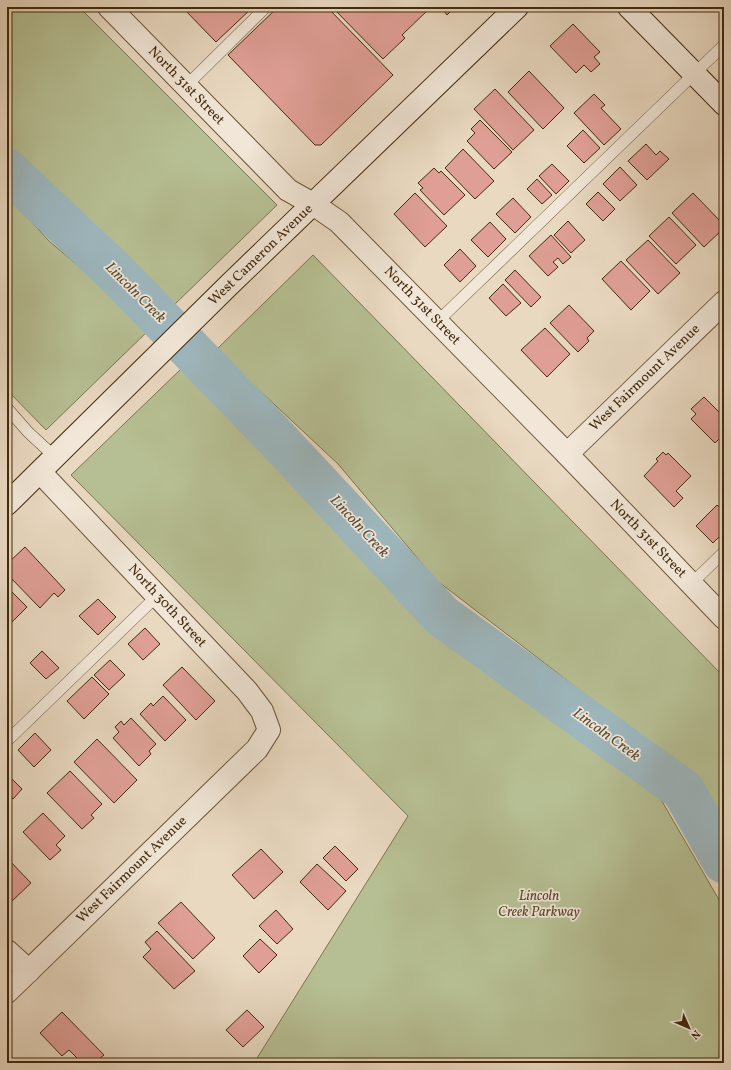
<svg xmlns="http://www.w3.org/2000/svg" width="731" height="1070" font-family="Vollkorn,serif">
	<rect width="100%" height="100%" fill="#e9d9c1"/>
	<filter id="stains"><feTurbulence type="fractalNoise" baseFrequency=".005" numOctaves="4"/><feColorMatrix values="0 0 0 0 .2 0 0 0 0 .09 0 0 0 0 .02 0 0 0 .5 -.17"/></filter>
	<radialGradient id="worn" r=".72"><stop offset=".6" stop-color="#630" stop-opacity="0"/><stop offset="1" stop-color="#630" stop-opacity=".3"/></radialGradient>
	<!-- green -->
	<g fill="#b6bf93" stroke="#7c7450">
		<polygon points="7,7 79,7 277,205 173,306 7,149"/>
		<polygon points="7,195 49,241 151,328 46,430 7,390"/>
		<polygon points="313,255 724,677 724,830 696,779 436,580 338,464 216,350"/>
		<polygon points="181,369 442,637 659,796 722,905 719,1063 254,1063 408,816 71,475"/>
	</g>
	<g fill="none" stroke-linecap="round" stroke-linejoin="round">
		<!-- river -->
		<polyline stroke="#9db7be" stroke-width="43" points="7,170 116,273 279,441 442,616 683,790 724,862"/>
	</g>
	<!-- building -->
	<g fill="#e09f96" stroke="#422a0c">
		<polygon points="182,7 253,7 216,42"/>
		<polygon points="278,7 327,7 393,75 321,145 315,145 228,55"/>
		<polygon points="332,7 431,7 402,35 405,38 383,59"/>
		<polygon points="441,7 455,7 447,15"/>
		<polygon points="573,24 600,52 594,57 600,64 591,72 584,65 576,73 550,46"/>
		<polygon points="529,71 564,108 543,129 508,92"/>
		<polygon points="495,89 534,130 513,150 474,109"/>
		<polygon points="594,94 605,105 601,108 621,129 604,145 574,113"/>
		<polygon points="480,120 512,152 494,169 467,141 475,133 471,129"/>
		<polygon points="583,130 600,148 584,163 567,146"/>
		<polygon points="646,144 656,155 660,151 669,159 647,180 628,161"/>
		<polygon points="463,149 494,181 475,199 445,168"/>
		<polygon points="552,164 569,181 556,194 539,176"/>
		<polygon points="620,167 637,185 620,201 603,184"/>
		<polygon points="434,168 439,173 441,171 465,195 444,215 420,190 423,188 418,183"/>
		<polygon points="537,179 552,195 542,204 527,189"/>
		<polygon points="598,192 615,209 603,221 586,204"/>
		<polygon points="415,193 447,226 425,247 394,214"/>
		<polygon points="693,193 724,225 724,228 704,247 672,213"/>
		<polygon points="513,198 531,217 515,233 496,214"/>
		<polygon points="669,217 696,245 676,264 649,236"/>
		<polygon points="568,221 585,240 571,253 554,235"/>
		<polygon points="490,222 506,239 488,257 471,240"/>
		<polygon points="551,235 571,257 563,264 558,258 553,262 558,267 548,276 529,256"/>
		<polygon points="648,240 680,273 658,294 626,260"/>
		<polygon points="460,249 476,266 460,282 444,265"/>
		<polygon points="621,261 650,291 631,310 602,279"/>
		<polygon points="515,270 541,297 531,307 505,280"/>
		<polygon points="503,284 521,303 506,316 489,298"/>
		<polygon points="569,305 594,331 587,338 589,341 578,352 550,323"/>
		<polygon points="545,328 570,354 547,377 521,350"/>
		<polygon points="704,397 724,417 724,443 720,438 715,443 691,419 696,414 691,409"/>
		<polygon points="663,452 666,455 668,453 691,476 676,491 683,498 674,507 644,476 658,461 656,459"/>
		<polygon points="717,505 724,512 724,532 713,543 696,526"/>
		<polygon points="25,547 65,590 58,597 54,593 40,608 7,574 7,564"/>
		<polygon points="7,587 27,607 7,627"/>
		<polygon points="98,599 116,617 98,635 79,616"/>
		<polygon points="145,628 160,644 143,660 128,644"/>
		<polygon points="42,651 59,668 46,679 30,663"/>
		<polygon points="110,660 125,675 109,690 94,675"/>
		<polygon points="182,667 215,701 196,720 163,685"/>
		<polygon points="92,677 109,694 84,719 67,701"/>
		<polygon points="163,696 186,720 165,741 140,714 151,703 153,706"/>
		<polygon points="131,718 156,744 149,751 151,754 139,766 113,738 119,732 115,727 121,721 124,725"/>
		<polygon points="35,733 51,750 34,767 18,750"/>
		<polygon points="97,739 137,780 114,803 74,762"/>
		<polygon points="70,771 102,804 91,815 94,818 82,829 47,793"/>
		<polygon points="7,774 22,789 13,799 7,793"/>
		<polygon points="43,813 65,836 56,845 61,850 50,860 23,832"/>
		<polygon points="335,846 358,869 346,881 323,858"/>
		<polygon points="261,849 283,872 254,899 232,875"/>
		<polygon points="7,858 31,883 10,903 7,900"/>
		<polygon points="317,864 346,891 328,910 300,882"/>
		<polygon points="181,902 215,938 193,959 158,923"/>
		<polygon points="276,910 293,929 277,944 259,926"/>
		<polygon points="157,931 195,971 174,989 143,957 151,949 145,942"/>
		<polygon points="260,939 277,955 259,973 243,956"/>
		<polygon points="247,1010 264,1027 243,1047 226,1030"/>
		<polygon points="62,1012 104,1055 94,1063 82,1063 69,1050 62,1056 40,1033"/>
	</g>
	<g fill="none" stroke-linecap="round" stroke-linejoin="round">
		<defs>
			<g id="lane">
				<polyline points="186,86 266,7"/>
				<polyline points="437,322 724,45"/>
				<polyline points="7,408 28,432 55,457"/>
				<polyline points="691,584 724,552"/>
				<polyline points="7,741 157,596"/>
			</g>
			<g id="street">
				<polyline points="109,7 288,190 313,204 339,222 567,454 724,618"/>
				<polyline points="567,454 724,302"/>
				<polyline points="7,951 29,971"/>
				<polyline points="7,992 257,749 269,730 262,711 247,691 40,472"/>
			</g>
			<g id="secondary">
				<polyline points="629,7 724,104"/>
				<polyline points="7,504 229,285 517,7"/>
			</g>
		</defs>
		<!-- lane casing -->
		<use href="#lane" stroke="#6c5639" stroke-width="12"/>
		<!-- street casing -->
		<use href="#street" stroke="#6c5639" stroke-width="24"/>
		<!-- secondary casing -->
		<use href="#secondary" stroke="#422a0c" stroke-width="24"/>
		<!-- lane -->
		<use href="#lane" stroke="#f1e6d7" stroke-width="11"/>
		<!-- street -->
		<use href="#street" stroke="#f1e6d7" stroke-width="22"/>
		<!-- secondary -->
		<use href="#secondary" stroke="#f1e6d7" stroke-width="22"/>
	</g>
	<g text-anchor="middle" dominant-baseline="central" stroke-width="3.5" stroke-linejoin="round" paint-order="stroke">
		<!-- street labels -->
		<g font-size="14" fill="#422a0c" stroke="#f1e6d7">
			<text transform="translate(186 86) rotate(46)">North 31st Street</text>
			<text transform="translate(261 255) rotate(-44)">West Cameron Avenue</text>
			<text transform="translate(422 306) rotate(46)">North 31st Street</text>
			<text transform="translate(645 378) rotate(-44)">West Fairmount Avenue</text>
			<text transform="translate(648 539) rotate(46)">North 31st Street</text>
			<text transform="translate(167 606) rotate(47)">North 30th Street</text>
			<text transform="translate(132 870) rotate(-44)">West Fairmount Avenue</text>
		</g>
		<!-- park labels -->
		<g font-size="14" font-style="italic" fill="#594827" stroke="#f1e6d7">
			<text x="539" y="896">Lincoln<tspan x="539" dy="16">Creek Parkway</tspan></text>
		</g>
		<!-- water labels -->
		<g font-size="15" font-style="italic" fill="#594d38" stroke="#f1e6d7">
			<text transform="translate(135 293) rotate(45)">Lincoln Creek</text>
			<text transform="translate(359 527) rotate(47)">Lincoln Creek</text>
			<text transform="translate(606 735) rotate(36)">Lincoln Creek</text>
		</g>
	</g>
	<!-- margin -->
	<rect width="731" height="1070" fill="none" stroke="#e9d9c1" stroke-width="24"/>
	<rect x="8" y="8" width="715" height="1054" fill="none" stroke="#422a0c" stroke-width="2"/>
	<rect x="12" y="12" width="707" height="1046" fill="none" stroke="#422a0c"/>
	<!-- north arrow -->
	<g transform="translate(689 1028) rotate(135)" stroke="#f1e6d7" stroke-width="3" paint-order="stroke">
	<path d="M0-3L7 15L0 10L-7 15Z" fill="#422a0c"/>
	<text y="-6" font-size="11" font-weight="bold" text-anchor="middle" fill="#422a0c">N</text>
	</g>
	<rect width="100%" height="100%" filter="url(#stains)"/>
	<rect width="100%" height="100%" fill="url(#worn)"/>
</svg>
